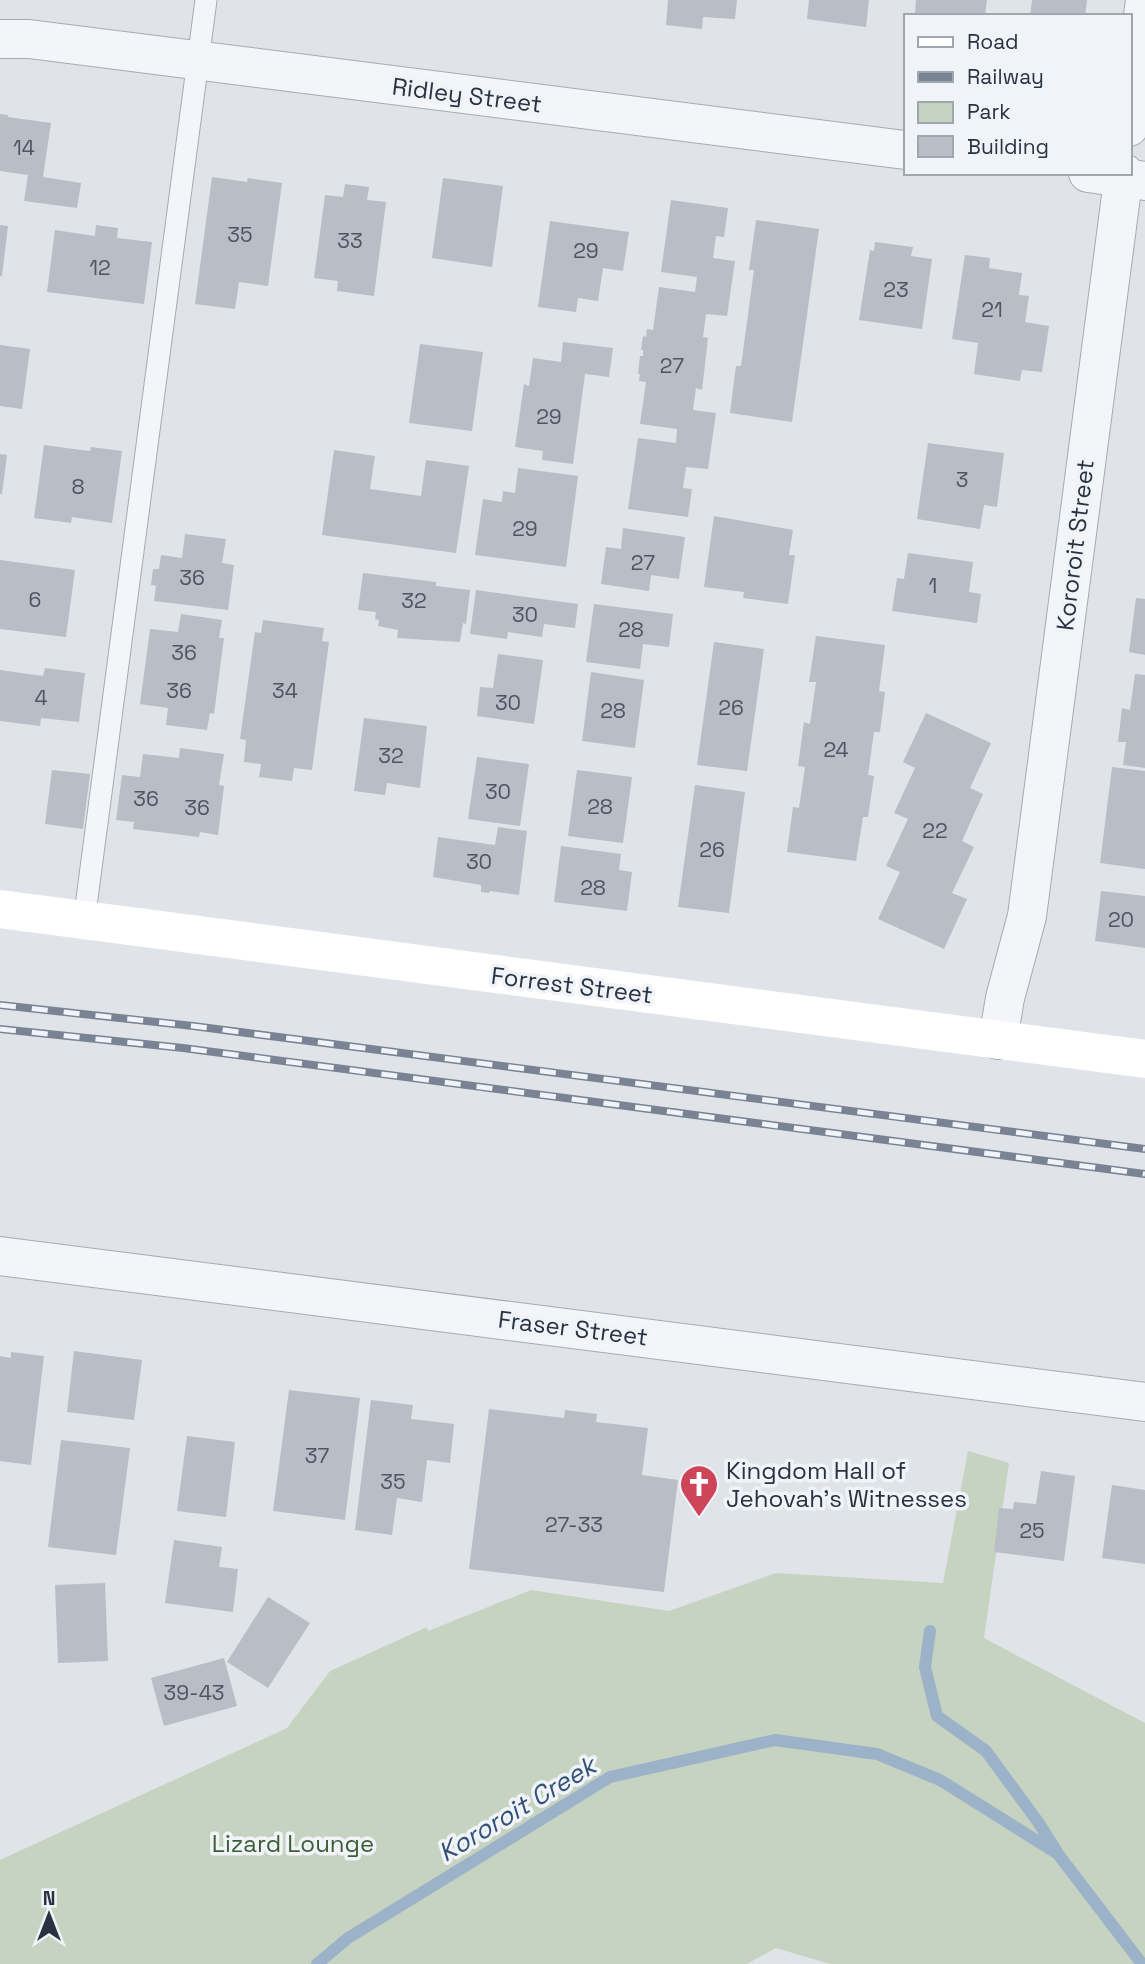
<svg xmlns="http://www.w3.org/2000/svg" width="1145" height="1964" font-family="'Space Grotesk',sans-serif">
	<rect width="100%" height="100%" fill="#e0e4e9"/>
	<!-- green -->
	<polygon fill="#c6d3c1" points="968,1451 1009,1463 984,1638 1145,1723 1145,1964 830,1964 776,1948 747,1964 0,1964 0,1860 287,1728 330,1671 427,1627 428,1631 531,1590 669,1611 776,1573 943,1583"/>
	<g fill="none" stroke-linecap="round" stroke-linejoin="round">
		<!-- stream -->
		<g stroke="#9bb2c9" stroke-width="12">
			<polyline points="930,1631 925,1667 937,1716 986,1751 1038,1822 1056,1850"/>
			<polyline points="317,1964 348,1938 610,1777 775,1740 877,1754 940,1780 1058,1854 1142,1964"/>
		</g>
	</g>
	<!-- building -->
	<g fill="#b8bdc6">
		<polygon points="668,0 737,0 735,19 703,17 702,29 666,25"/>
		<polygon points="809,0 869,0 866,27 807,19"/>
		<polygon points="916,0 987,0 985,16 915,16"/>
		<polygon points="1032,0 1087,0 1085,16 1030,16"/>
		<polygon points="0,114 8,115 8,117 51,123 43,177 81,183 77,208 24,201 28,175 0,171"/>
		<polygon points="212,177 247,182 248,178 282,183 268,286 239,282 235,309 195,304"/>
		<polygon points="443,178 503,186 492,267 432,258"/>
		<polygon points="345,184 369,187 367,200 386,202 374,296 337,291 338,281 314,278 325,195 343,197"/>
		<polygon points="671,200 728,208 724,237 716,236 713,258 735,261 727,316 706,314 703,337 708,338 702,390 696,388 693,410 716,413 708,469 686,467 683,488 692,489 688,517 628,509 638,438 676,443 677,429 640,424 646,382 639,381 640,374 638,374 640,356 643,356 643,350 641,350 643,336 646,337 647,329 653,330 659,287 695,292 697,277 661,272"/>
		<polygon points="756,220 819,229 792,422 730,413 736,366 741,366 754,270 749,270"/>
		<polygon points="550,221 629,232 623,271 603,268 598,301 578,298 576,312 538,307"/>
		<polygon points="0,225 8,226 2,276 0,276"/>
		<polygon points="96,225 118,228 117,238 152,242 144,304 47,292 55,230 95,236"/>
		<polygon points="875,242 913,247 911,256 932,259 922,329 859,320 870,250 874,251"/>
		<polygon points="965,255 990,258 989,268 1022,273 1019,295 1029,296 1025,322 1049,326 1042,372 1022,370 1020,381 974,374 978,343 952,339"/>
		<polygon points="563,342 613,348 609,377 585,374 573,464 542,460 543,451 515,447 524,384 529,386 533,358 561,362"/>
		<polygon points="420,344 483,352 472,431 409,423"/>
		<polygon points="0,345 30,349 22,409 0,406"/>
		<polygon points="928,443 1004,453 997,507 984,505 980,529 917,519"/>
		<polygon points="44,445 81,450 90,451 91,447 122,451 112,523 72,517 71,523 34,518"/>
		<polygon points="334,450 375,456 370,489 421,496 426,460 469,466 456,553 322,535"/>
		<polygon points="0,454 7,455 2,494 0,494"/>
		<polygon points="518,468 578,476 566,567 475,555 483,499 502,502 503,491 515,493"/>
		<polygon points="714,516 793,530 789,555 795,555 788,604 743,598 744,592 704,587"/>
		<polygon points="623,528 685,537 679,579 651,575 649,591 601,584 606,547 621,549"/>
		<polygon points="185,534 226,539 222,563 234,565 228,610 154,601 156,586 151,585 153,569 159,569 161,555 182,558"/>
		<polygon points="908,553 973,562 969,592 981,594 977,623 892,611 897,578 904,579"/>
		<polygon points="0,560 75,570 66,637 0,629"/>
		<polygon points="363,573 436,582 436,586 470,590 466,624 463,623 460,642 397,638 398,630 378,626 379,620 375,619 376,612 358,610"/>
		<polygon points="476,590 578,604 575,628 544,624 542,637 508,632 507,639 470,634"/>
		<polygon points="1136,598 1145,599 1145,655 1129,652"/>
		<polygon points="594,604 673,614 669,647 643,644 640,669 586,662"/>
		<polygon points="181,614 222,620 219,638 224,638 214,714 210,713 207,730 166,725 168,708 140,704 150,629 178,632"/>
		<polygon points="263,620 324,628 322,641 329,642 312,770 294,768 292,781 259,777 261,764 244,762 246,740 240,739 255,632 261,633"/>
		<polygon points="816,636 885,645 879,691 885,692 880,732 874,732 868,775 874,776 868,817 863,817 856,861 787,852 793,807 799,808 805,767 798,766 804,722 810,724 816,682 809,682"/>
		<polygon points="714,642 764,649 747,771 697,765"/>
		<polygon points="498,654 543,660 534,724 477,716 480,687 493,688"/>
		<polygon points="45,668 85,673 79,722 41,718 40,726 0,721 0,670 43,676"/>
		<polygon points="591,672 644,680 635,748 582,741"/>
		<polygon points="1135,674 1145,675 1145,768 1123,765 1126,742 1118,742 1122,708 1130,710"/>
		<polygon points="926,713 991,743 970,788 983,794 962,841 974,847 952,893 967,899 944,949 878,919 900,872 886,866 908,819 894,813 915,768 903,762"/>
		<polygon points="364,718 427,726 420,788 387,783 385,795 354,791"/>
		<polygon points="180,748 224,754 219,785 224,786 218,835 200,832 199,837 133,829 134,822 116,820 122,775 140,777 143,754 179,758"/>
		<polygon points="477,757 529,764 520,826 468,819"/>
		<polygon points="1112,767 1145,771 1145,869 1100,863"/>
		<polygon points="52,770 90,774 83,829 45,824"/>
		<polygon points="577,770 632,777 623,843 568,836"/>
		<polygon points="695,785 745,792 729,913 678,907"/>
		<polygon points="498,827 527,831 519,895 490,891 489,893 481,892 481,885 433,877 438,837 495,845"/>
		<polygon points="561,846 621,854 619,870 632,872 627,911 554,902"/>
		<polygon points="1101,891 1145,896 1145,948 1095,941"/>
		<polygon points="74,1351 142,1360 134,1420 67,1412"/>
		<polygon points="11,1352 44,1356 31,1465 0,1461 0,1356 11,1358"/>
		<polygon points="289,1390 360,1398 345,1520 273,1511"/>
		<polygon points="371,1400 413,1405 411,1419 454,1424 450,1463 427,1460 422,1502 397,1498 392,1535 355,1530"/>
		<polygon points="489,1409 564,1418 565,1410 597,1414 596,1422 648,1428 642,1475 678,1480 664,1592 469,1569"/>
		<polygon points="187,1436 235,1442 226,1517 177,1511"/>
		<polygon points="61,1440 130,1448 116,1555 48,1547"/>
		<polygon points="1041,1471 1075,1476 1064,1561 994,1552 999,1508 1013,1509 1014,1502 1036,1504"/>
		<polygon points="1112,1485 1145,1490 1145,1564 1102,1558"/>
		<polygon points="174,1540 222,1547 219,1567 238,1569 233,1612 165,1603"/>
		<polygon points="105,1583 108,1661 58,1663 55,1585"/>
		<polygon points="268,1597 310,1623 268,1688 227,1662"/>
		<polygon points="224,1658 237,1706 164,1726 151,1678"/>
	</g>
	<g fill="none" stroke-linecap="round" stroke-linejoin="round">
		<defs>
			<polyline id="lane" points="84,921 206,0"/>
			<g id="street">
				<polyline points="0,39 29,39 905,150"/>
				<polyline points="1129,127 1145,0"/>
				<polyline points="1088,173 1145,181"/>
				<polyline points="998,1040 1005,998 1027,916 1124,173"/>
				<polyline points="0,1256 1145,1402"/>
			</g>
		</defs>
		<!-- lane casing -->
		<use href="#lane" stroke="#a5abb3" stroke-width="23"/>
		<!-- street casing -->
		<use href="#street" stroke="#a5abb3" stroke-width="40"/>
		<!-- lane -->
		<use href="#lane" stroke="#f3f5f8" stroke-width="21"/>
		<!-- street -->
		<use href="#street" stroke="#f3f5f8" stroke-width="38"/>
		<!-- secondary -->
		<polyline stroke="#fff" stroke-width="38" points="0,909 1145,1059"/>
		<defs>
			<g id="rail">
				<polyline points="0,1005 193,1026 1145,1149"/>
				<polyline points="0,1029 183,1048 1145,1174"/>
			</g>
		</defs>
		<!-- rail casing -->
		<use href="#rail" stroke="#7a8393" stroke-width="8"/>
		<!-- rail -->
		<use href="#rail" stroke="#f0f3f7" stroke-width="5" stroke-dasharray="16" stroke-linecap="butt"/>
	</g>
	<!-- icons -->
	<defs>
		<symbol id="church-pin" viewBox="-11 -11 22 30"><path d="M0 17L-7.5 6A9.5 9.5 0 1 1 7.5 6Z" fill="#ce455a" stroke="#f0f3f7"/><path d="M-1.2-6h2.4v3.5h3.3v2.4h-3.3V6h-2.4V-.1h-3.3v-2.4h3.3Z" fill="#fff"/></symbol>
	</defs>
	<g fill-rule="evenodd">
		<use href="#church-pin" x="677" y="1462" width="44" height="60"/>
	</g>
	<g text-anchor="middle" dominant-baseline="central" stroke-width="7" stroke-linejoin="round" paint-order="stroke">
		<!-- number labels -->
		<g font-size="21" fill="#4d5562">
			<text x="24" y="147">14</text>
			<text x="240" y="234">35</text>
			<text x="350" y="240">33</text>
			<text x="586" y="250">29</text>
			<text x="100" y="267">12</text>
			<text x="896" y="289">23</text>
			<text x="992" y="309">21</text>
			<text x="672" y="365">27</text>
			<text x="549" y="416">29</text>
			<text x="962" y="479">3</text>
			<text x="78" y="486">8</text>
			<text x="525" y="528">29</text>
			<text x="643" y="562">27</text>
			<text x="192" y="577">36</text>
			<text x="933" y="585">1</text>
			<text x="35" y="599">6</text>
			<text x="414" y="600">32</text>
			<text x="525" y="614">30</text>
			<text x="631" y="629">28</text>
			<text x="184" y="652">36</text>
			<text x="179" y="690">36</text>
			<text x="285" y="690">34</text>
			<text x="41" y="697">4</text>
			<text x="508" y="702">30</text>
			<text x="731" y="707">26</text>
			<text x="613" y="710">28</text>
			<text x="836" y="749">24</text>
			<text x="391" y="755">32</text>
			<text x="498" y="791">30</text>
			<text x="146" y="798">36</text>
			<text x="600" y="806">28</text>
			<text x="197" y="807">36</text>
			<text x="935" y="830">22</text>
			<text x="712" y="849">26</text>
			<text x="479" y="861">30</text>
			<text x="593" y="887">28</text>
			<text x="1121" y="919">20</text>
			<text x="317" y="1455">37</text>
			<text x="393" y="1481">35</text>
			<text x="574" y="1524">27-33</text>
			<text x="1032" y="1530">25</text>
			<text x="194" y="1692">39-43</text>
		</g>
		<!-- street labels -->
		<g font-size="24" fill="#293241" stroke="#f0f3f7">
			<text transform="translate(467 95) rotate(7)">Ridley Street</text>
			<text transform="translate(1075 545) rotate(-83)">Kororoit Street</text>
			<text transform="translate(572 985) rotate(7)">Forrest Street</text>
			<text transform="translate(573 1328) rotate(7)">Fraser Street</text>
		</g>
		<!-- poi labels -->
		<g font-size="24" fill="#293241" stroke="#f0f3f7" text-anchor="start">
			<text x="726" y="1470">Kingdom Hall of<tspan x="726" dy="28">Jehovah's Witnesses</tspan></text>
		</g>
		<!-- park labels -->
		<g font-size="24" fill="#3d5d36" stroke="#f0f3f7">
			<text x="293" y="1843">Lizard Lounge</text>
		</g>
		<!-- water labels -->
		<g font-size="26" font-style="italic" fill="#335075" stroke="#f0f3f7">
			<text transform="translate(517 1809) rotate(-31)">Kororoit Creek</text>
		</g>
	</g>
	<!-- legend -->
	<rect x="904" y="14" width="228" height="161" fill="#f0f3f7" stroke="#a0a6ae" stroke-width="2"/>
	<rect x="918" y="37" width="35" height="10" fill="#ffffff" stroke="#a0a6ae" stroke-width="2"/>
	<text x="967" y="49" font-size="21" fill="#293241">Road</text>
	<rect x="918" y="72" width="35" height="10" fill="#7a8393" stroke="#a0a6ae" stroke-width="2"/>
	<text x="967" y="84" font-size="21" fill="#293241">Railway</text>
	<rect x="918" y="102" width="35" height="21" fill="#c6d3c1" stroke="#a0a6ae" stroke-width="2"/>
	<text x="967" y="119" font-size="21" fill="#293241">Park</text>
	<rect x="918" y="136" width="35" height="21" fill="#b8bdc6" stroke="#a0a6ae" stroke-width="2"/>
	<text x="967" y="154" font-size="21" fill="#293241">Building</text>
	<!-- north arrow -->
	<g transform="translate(49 1915)" stroke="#f0f3f7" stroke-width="5" paint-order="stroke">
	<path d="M0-5L12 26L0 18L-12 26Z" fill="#293241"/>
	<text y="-10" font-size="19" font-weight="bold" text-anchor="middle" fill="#293241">N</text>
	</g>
</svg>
